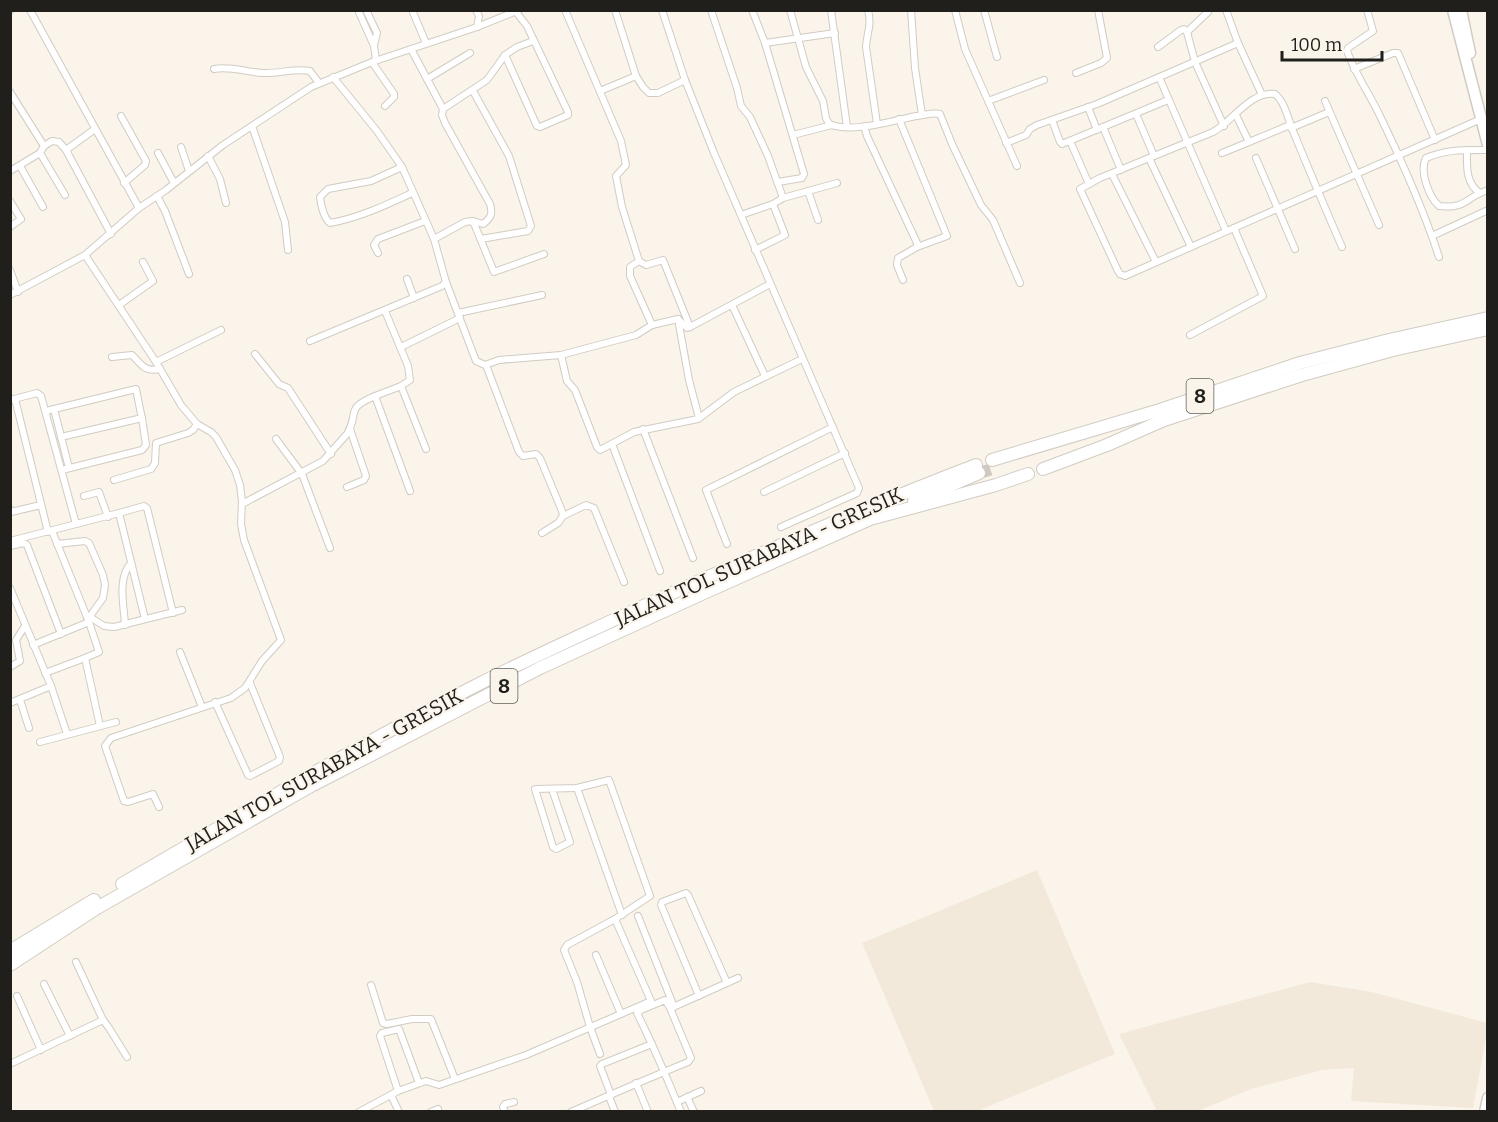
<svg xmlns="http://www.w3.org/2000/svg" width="1498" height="1122" font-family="Bitter,serif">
	<rect width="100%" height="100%" fill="#faf4eb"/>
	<!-- built -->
	<g fill="#f3e9da">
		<polygon points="1037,870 1115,1054 977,1111 934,1111 862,943"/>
		<polygon points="1310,982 1372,992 1487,1023 1487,1033 1473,1108 1351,1101 1354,1068 1322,1070 1251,1089 1198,1111 1157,1111 1119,1034"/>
	</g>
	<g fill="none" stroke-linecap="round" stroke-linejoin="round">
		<!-- motorway-tunnel -->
		<polyline stroke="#cfc9c2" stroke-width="12" stroke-dasharray="12 6" stroke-linecap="butt" points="979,473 995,468"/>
		<defs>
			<g id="minor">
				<polyline points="30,10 139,208"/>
				<polyline points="358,10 374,46 376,60"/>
				<polyline points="366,10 377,33 374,45"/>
				<polyline points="412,10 426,43"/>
				<polyline points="476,10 479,16 477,27"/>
				<polyline points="565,10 621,141 626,165 616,176 622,207 639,261 646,265 663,260 690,327 687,328 678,319"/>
				<polyline points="615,10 636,76 643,87 649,93 658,93 685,80"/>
				<polyline points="662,10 685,80 714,153 859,488 857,493 781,527"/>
				<polyline points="711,10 737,88 741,106 750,117 768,156 783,198"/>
				<polyline points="752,10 765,43 804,174 802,178 778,182"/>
				<path d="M 790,10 L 806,67 L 823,101 L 826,118 L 829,124 C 853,134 893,120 917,116 C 925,115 933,112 940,114 L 952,144 L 981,205 L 993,220 L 1020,283"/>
				<polyline points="831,10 847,127"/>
				<path d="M 868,10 C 872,25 867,32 866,47 L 877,124"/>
				<polyline points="911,10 915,68 922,115"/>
				<polyline points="955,10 965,49 1017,166"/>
				<polyline points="984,10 997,57"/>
				<path d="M 1367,10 L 1373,31 L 1348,48 L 1347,51 C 1355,73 1368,92 1378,112 C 1401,159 1423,208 1439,257"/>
				<polyline points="10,11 11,10"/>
				<polyline points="1187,32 1195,62 1224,126"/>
				<polyline points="765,43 835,33"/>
				<polyline points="1238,43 1262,95"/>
				<polyline points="1158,47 1181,30 1184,29 1187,32 1208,12"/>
				<polyline points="411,49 443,109"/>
				<polyline points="505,55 537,126 540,127 568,115 568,112 527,26 516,12"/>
				<polyline points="372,62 394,94 394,97 385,106"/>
				<path d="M 214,69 C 230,66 246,72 262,73 C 279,74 294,68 310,71 L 319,83"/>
				<polyline points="1354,69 1393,53 1398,53 1435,140"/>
				<polyline points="1076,73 1101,63 1107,58 1098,10"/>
				<polyline points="1159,77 1226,231"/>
				<polyline points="427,79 470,53"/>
				<polyline points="473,91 509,156 531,226 528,231 481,239"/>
				<polyline points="600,91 636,76"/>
				<polyline points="10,92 44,146"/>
				<polyline points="988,101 1044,80"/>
				<polyline points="1325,101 1379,225"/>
				<polyline points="1088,107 1097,130"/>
				<polyline points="1136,114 1154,156"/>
				<polyline points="1236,115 1249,142 1290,125"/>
				<polyline points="121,116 146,161 145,165 124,183"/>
				<polyline points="899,119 947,236 917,247"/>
				<polyline points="1052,120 1060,142 1062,144 1103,127 1121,170"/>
				<polyline points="252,126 285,222 288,250"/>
				<polyline points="864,126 867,136 917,243 917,247 898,258 897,265 903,280"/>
				<polyline points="1103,127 1168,100"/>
				<polyline points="1291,128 1329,112"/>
				<polyline points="793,135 832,125"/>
				<polyline points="1070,141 1089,184"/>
				<polyline points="1006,143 1026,135 1030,129 1037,125 1097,104 1238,43 1226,10"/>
				<polyline points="181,147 189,171"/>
				<polyline points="66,150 95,129"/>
				<path d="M 1467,150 C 1467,165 1465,183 1480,193"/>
				<path d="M 1488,150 C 1465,150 1447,149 1426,158 C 1419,171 1429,197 1439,206 C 1468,209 1465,197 1488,190"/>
				<polyline points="40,153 65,195"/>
				<polyline points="158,153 174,183"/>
				<polyline points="1222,153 1249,142"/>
				<polyline points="208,156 220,179 226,203"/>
				<polyline points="1149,158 1191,247"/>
				<polyline points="1256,158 1295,249"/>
				<polyline points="20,166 43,207"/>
				<path d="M 402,167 L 371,181 L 328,189 L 320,197 C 321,205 324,218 330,223 C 359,218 386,205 412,193"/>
				<polyline points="10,171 40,153 44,146 52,141 59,142 66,150 111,234"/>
				<polyline points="1112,174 1156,262"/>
				<polyline points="808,191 818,220"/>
				<polyline points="157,196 165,211 189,274"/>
				<polyline points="10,201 21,219 10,227"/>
				<polyline points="741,215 773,204 783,198 837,183"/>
				<path d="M 473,221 L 483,224 C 491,218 493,214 490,204 L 445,123 L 442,115 L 443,109 L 487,80 L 505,55 L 517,47 L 533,41"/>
				<polyline points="1432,236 1488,210"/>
				<polyline points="434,239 465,222 473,221 494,272 544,254"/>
				<path d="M 1342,247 C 1325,208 1309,170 1293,131 C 1288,119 1285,102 1275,94 C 1250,91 1233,121 1213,132 L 1100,178 L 1080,189 L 1118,271 L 1120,274 L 1125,276 L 1481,119"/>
				<polyline points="755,250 785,235 773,204"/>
				<polyline points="378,253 374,245 378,239 425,221"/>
				<polyline points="85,255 156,362 181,405 197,424 211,432 216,437 235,470 240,485 242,501 241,524 244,540 281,640 262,661 245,688 231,698 111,738 105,746 124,801 128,802 153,794 159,807"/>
				<polyline points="639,261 630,267 630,276 652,325"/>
				<polyline points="10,270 18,292"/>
				<polyline points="407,279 414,298"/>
				<polyline points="446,282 476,361 485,365 499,360 561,355 636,335 652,325 678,319"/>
				<polyline points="10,295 85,255 139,208 166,190 223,145 311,87 372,62 477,27 519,10"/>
				<polyline points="119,305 153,281 143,262"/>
				<polyline points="732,305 765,376"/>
				<polyline points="385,311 408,366 410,380 401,386 375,396 410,491"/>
				<polyline points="458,313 542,295"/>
				<polyline points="678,319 689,380 699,418"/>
				<polyline points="690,327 770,284"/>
				<polyline points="1190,335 1263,296 1234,228"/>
				<polyline points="310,341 442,286 446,282 434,239 402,167 377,131 333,77"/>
				<polyline points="401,347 460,318"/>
				<polyline points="255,354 279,384 288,388 331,454"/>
				<polyline points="561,355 567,381 575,390 597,447 600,450 634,432 698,419 734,392 802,359"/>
				<path d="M 112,357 L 132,355 C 142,365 144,372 160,369"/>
				<polyline points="156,362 221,330"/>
				<polyline points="486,365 519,452 523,456 536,454 540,458 562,511 563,516 558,523 542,533"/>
				<polyline points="401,386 426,449"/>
				<polyline points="15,399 48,532"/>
				<polyline points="10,400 37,393 41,396 76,524"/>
				<polyline points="54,409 69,468"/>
				<polyline points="46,411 136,389 142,419"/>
				<polyline points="643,429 693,558"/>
				<polyline points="61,437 142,418 146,445 142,450 62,470"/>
				<polyline points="276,439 302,474 330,548"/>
				<polyline points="612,444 660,571"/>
				<polyline points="114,480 151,469 155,463 156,443 188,433 193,430 197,424"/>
				<polyline points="347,487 364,480 366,476 350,429"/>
				<polyline points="764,492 845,453"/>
				<polyline points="84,496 99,492 108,517"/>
				<path d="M 242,504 L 323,461 L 347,434 C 360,412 344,409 375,396"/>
				<polyline points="10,509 11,512 41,505"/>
				<polyline points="563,516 586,505 594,508 624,582"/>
				<polyline points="52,531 89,622"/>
				<polyline points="10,541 119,513"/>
				<polyline points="57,544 85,541 89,543 103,575 105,585 103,598 88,619"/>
				<polyline points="727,544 706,490 833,427"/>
				<polyline points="10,546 24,543 27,545 61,634"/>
				<polyline points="10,588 51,686 67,734"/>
				<polyline points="90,617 104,626 114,627 182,610"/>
				<polyline points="145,619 119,513 144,506 147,508 173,613"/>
				<path d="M 125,625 C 124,605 117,579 131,563"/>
				<polyline points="33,645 89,622 99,652 85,658"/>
				<polyline points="180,652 202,707"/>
				<polyline points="10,667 20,661 16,640 25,626"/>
				<polyline points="45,673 85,658 100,726"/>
				<polyline points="20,700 29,728"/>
				<polyline points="215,702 248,775 250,776 279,761 280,757 250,683"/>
				<polyline points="10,703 51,686"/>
				<polyline points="40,742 116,722"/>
				<polyline points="577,788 622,915"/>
				<polyline points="552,789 570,842 556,849 553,847 535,789 577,788 609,780 650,896 615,919 567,945 564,950 577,982 590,1027 600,1054"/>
				<polyline points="638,916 674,1007"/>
				<polyline points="596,955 621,1014"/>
				<polyline points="44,984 70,1036"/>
				<polyline points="371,985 383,1023 387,1024 412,1019 431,1019 455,1079"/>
				<polyline points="17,996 41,1050"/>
				<polyline points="699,996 661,905 662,902 686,893 688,895 727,983"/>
				<polyline points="671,1008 738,978"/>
				<polyline points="103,1020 109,1028 127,1057"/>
				<polyline points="10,1064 103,1020 76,962"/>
				<polyline points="636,1083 648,1112"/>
				<polyline points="398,1091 426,1081 439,1085 526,1055 651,1001 615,919"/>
				<polyline points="391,1095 399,1112"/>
				<polyline points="611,1095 600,1066 602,1064 652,1044"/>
				<polyline points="609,1096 615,1112"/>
				<polyline points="687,1097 694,1112"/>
				<polyline points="677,1102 701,1091"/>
				<polyline points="359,1112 398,1091 380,1036 382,1033 399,1029 419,1083"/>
				<polyline points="431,1112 438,1109"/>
				<polyline points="505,1112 503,1107 505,1104 514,1102"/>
				<path d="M 571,1112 C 610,1095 649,1078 688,1062 L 691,1058 L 670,1008 L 665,1000 L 641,1010 L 637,1013 C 653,1045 667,1078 681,1112"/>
			</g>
			<g id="trunk">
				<polyline points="1453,10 1488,145"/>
				<polyline points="1461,10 1470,53"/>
				<polyline points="1485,1112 1488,1098"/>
			</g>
			<g id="motorway">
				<polyline points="992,460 1160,410 1300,363 1389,340 1488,318"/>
				<polyline points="1043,469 1107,445 1164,420 1302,375 1393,350 1488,329"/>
				<polyline points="914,501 979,473"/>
				<path d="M 122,884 C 239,816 356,746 477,685 C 530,658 584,634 637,609 C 749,558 861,509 976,465"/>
				<polyline points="10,951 94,900"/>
				<polyline points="10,965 97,908 309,787 540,668 706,592 870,519 996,485 1028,474"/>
			</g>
		</defs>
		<!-- minor casing -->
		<use href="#minor" stroke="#d1ccc3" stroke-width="8"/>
		<!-- trunk casing -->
		<use href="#trunk" stroke="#d1ccc3" stroke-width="13"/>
		<!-- motorway casing -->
		<use href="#motorway" stroke="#d1ccc3" stroke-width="14"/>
		<!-- minor -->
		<use href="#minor" stroke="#fff" stroke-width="6"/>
		<!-- trunk -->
		<use href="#trunk" stroke="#fff" stroke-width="10"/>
		<!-- motorway -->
		<use href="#motorway" stroke="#fff" stroke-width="12"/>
	</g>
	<g text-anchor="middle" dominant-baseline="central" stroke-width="4.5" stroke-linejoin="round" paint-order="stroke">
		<!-- shield labels -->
		<g fill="#faf4eb" stroke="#625f5a" stroke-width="1.5">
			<rect x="1186.5" y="379" width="27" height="34" rx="4.5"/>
			<rect x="490.5" y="669" width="27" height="34" rx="4.5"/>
		</g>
		<g font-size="20" font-weight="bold" fill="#211f1c">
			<text x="1200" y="396">8</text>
			<text x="504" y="686">8</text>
		</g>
		<!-- street labels -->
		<g font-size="21" fill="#211f1c" stroke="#faf4eb">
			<text transform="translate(759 557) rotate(-24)">JALAN TOL SURABAYA - GRESIK</text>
			<text transform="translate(324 770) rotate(-29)">JALAN TOL SURABAYA - GRESIK</text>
		</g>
	</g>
	<!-- border -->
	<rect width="1498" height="1122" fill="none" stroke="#211f1c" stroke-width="24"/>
	<!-- scale -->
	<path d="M1282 51v9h100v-9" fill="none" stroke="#211f1c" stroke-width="3"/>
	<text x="1291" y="51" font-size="18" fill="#211f1c" stroke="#faf4eb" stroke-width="4.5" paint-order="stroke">100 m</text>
</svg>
